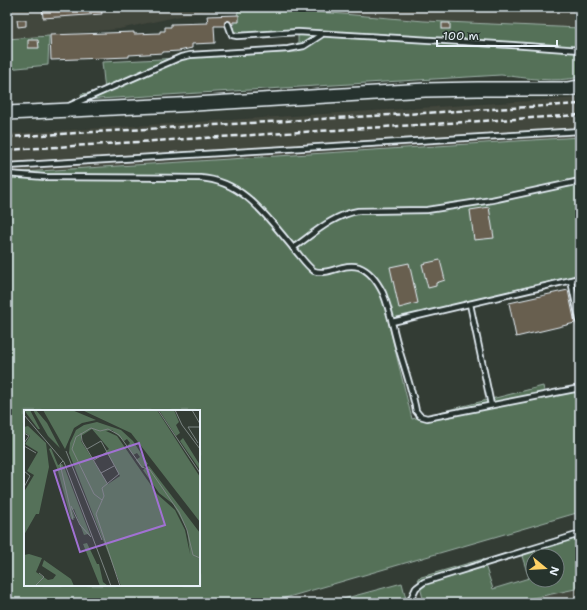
<svg xmlns="http://www.w3.org/2000/svg" width="587" height="610" font-family="'Shantell Sans',sans-serif">
	<rect width="100%" height="100%" fill="#333c34"/>
	<filter id="ink" filterUnits="userSpaceOnUse"><feTurbulence type="fractalNoise" baseFrequency=".025" numOctaves="2"/><feDisplacementMap in="SourceGraphic" scale="8" xChannelSelector="R" yChannelSelector="G"/><feConvolveMatrix kernelMatrix="1 2 1 2 8 2 1 2 1" color-interpolation-filters="sRGB"/></filter>
	<g filter="url(#ink)">
		<!-- built -->
		<g fill="#43463c">
			<polygon points="7,7 580,7 580,28 424,21 332,13 239,8 200,12 119,29 49,36 7,39"/>
			<polygon points="580,98 580,137 7,173 7,134"/>
			<polygon points="580,588 580,603 509,603 534,597"/>
		</g>
		<!-- green -->
		<g fill="#557159" stroke="#9eb1a8" fill-rule="evenodd">
			<path d="M 239,8 L 331,13 L 424,21 L 580,28 L 580,77 C 554,83 527,78 501,75 L 82,100 L 81,94 L 105,91 L 102,62 L 298,52 L 298,35 L 232,34 Z"/>
			<polygon points="49,36 48,65 7,69 7,39"/>
			<path d="M 580,137 L 580,274 L 388,321 L 412,419 L 543,386 L 545,395 L 580,387 L 580,512 L 268,603 L 7,603 L 7,173 ZM 25,411 L 199,411 L 199,585 L 25,585 Z"/>
			<path d="M 580,533 L 580,588 L 509,603 L 424,603 L 418,578 L 483,559 L 493,589 L 529,578 L 520,550 ZM 533,556 L 557,556 L 557,580 L 533,580 Z"/>
			<polygon points="402,583 407,603 328,603"/>
		</g>
		<!-- building -->
		<g fill="#675e50" stroke="#e8f1f8">
			<polygon points="42,7 101,7 102,14 43,18"/>
			<polygon points="239,15 239,22 233,22 233,25 228,20 225,22 225,26 214,26 215,43 192,44 192,48 179,51 163,52 163,53 129,55 129,57 51,60 50,35 134,32 134,34 160,33 160,31 165,31 165,27 171,27 171,24 208,23 207,16"/>
			<polygon points="17,20 26,20 26,26 18,27"/>
			<rect x="442" y="23" width="8" height="6"/>
			<polygon points="28,40 38,40 39,48 28,48"/>
			<polygon points="489,207 494,238 474,240 470,210"/>
			<polygon points="440,260 445,280 436,283 436,286 428,288 422,264"/>
			<polygon points="409,263 418,303 399,308 390,267"/>
			<polygon points="568,290 575,323 516,337 509,303"/>
		</g>
		<g fill="none" stroke-linecap="round" stroke-linejoin="round">
			<defs>
				<g id="lane">
					<polyline points="228,24 232,35 237,36 298,32 512,45 580,50"/>
					<polyline points="71,105 181,57 190,55 288,49 304,46 321,35"/>
					<polyline points="7,166 580,131"/>
					<path d="M 7,174 L 45,177 L 200,178 C 245,181 268,219 295,250 C 301,257 307,266 314,271 C 329,276 343,262 359,267 C 370,271 378,283 383,293 C 390,310 393,329 398,346 C 404,367 412,389 416,411 L 420,416 L 427,418 L 580,388"/>
					<path d="M 293,248 C 313,234 333,215 358,211 L 427,210 L 492,200 L 580,181"/>
					<polyline points="571,281 580,324"/>
					<polyline points="470,304 491,405"/>
					<polyline points="392,322 580,278"/>
					<polyline points="409,603 416,588 424,582 580,534"/>
				</g>
				<polyline id="secondary" points="7,113 178,105 425,90 478,89 568,89 580,87"/>
			</defs>
			<!-- lane casing -->
			<use href="#lane" stroke="#e8f1f8" stroke-width="8"/>
			<!-- secondary casing -->
			<use href="#secondary" stroke="#e8f1f8" stroke-width="16"/>
			<!-- lane -->
			<use href="#lane" stroke="#26332d" stroke-width="4.5"/>
			<!-- secondary -->
			<use href="#secondary" stroke="#26332d" stroke-width="13"/>
			<!-- rail -->
			<g stroke="#e8f1f8" stroke-width="2.5" stroke-dasharray="6 3" stroke-linecap="butt">
				<polyline points="7,137 580,104"/>
				<polyline points="7,150 580,115"/>
				<polyline points="567,603 580,599"/>
			</g>
		</g>
	</g>
	<!-- overview -->
	<g transform="translate(24 410)">
		<rect width="176" height="176" fill="#333c34"/>
		<path d="M 0,0 L 6,0 L 16,19 L 14,19 ZM 9,0 L 12,0 L 23,13 L 36,38 L 24,26 ZM 19,0 L 48,0 L 72,10 L 58,13 L 50,18 L 41,39 ZM 58,0 L 133,0 L 176,67 L 176,112 L 107,23 ZM 135,0 L 150,0 L 155,12 L 152,15 L 156,23 L 152,26 ZM 73,12 L 97,20 L 109,31 L 124,54 L 118,58 L 112,50 L 116,47 L 113,43 L 109,45 L 103,36 L 106,33 L 103,29 L 100,31 L 88,20 L 82,21 L 93,26 L 133,84 L 151,100 L 161,120 L 166,144 L 163,119 L 149,94 L 135,83 L 119,60 L 125,56 L 176,123 L 176,176 L 97,176 L 45,43 L 46,33 L 52,20 L 60,15 ZM 68,19 L 85,39 L 82,41 L 96,66 L 84,74 L 57,31 L 57,26 ZM 4,16 L 22,33 L 25,57 L 15,104 L 12,104 L 0,125 L 0,82 L 10,65 L 3,61 L 14,42 L 1,34 L 6,26 L 0,22 L 0,17 ZM 159,28 L 176,55 L 176,60 L 156,31 ZM 27,38 L 34,55 L 38,54 L 41,59 L 67,127 L 64,124 L 60,125 L 50,99 L 48,100 L 51,108 L 47,109 L 33,58 L 25,39 ZM 63,133 L 73,154 L 75,154 L 79,172 L 84,176 L 76,176 L 59,134 ZM 5,144 L 18,148 L 12,162 L 24,170 L 29,169 L 32,165 L 18,156 L 20,150 L 47,169 L 50,176 L 0,176 L 0,145 Z" fill="#557159" fill-rule="evenodd"/>
		<path fill="none" stroke="#7b8482" stroke-width="1" d="M 134,0 L 176,63M 151,0 L 158,15 L 176,39M 168,0 L 176,14M 0,5 L 40,52 L 87,176M 0,23 L 5,26 L 0,33M 57,23 L 58,31 L 83,73M 174,33 L 164,17 L 176,17M 0,36 L 12,43M 63,39 L 77,31 L 95,64 L 78,78 L 80,86 L 72,104 L 96,176M 42,41 L 78,130M 70,50 L 83,42M 39,51 L 36,54 L 49,110M 0,61 L 6,66 L 0,77M 77,63 L 90,56M 78,90 L 70,84 L 48,39 L 52,27 L 67,18 L 76,21 L 84,19 L 95,25 L 118,57 L 126,60 L 155,102 L 163,120 L 169,145 L 176,148M 47,96 L 56,115 L 67,127M 11,176 L 20,167 L 15,163"/>
		<path fill="#a171d3" fill-opacity="0.15" stroke="#a171d3" stroke-width="2" d="M 115,33 L 141,115 L 56,142 L 30,61 Z"/>
		<rect width="176" height="176" fill="none" stroke="#e8f1f8" stroke-width="2"/>
	</g>
	<!-- margin -->
	<rect width="587" height="610" fill="none" stroke="#26332d" stroke-width="24"/>
	<rect x="12" y="12" width="563" height="586" fill="none" stroke="#e8f1f8" stroke-width="1.5" filter="url(#ink)"/>
	<!-- north arrow -->
	<g transform="translate(545 568) rotate(108)"><circle r="19" fill="#26332d" stroke="#747f7e"/>
	<path d="M0-3L7 15L0 10L-7 15Z" fill="#ffd166"/>
	<text y="-6" font-size="11" font-weight="bold" text-anchor="middle" fill="#e8f1f8">N</text>
	</g>
	<!-- scale -->
	<path d="M437 40v6h120v-6" fill="none" stroke="#e8f1f8" stroke-width="2"/>
	<text x="443" y="40" font-size="12" fill="#e8f1f8" stroke="#26332d" stroke-width="3" paint-order="stroke">100 m</text>
</svg>
